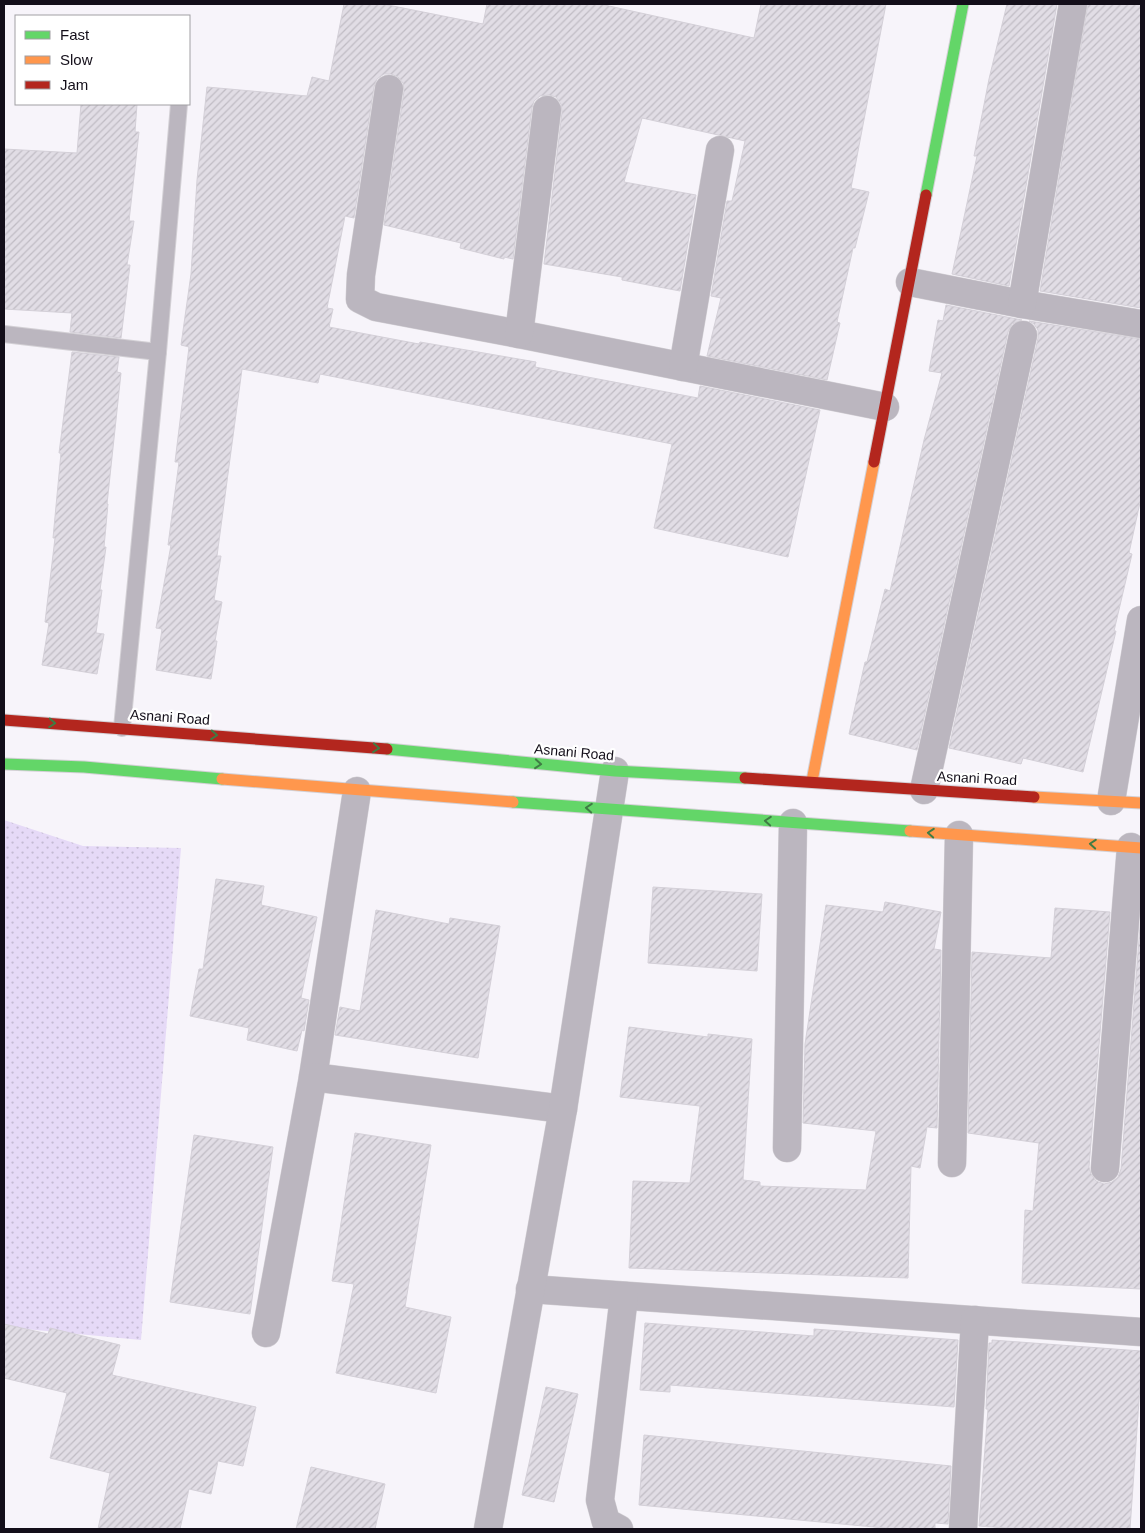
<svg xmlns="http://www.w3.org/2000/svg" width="1145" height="1533" font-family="Arial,sans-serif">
	<defs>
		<pattern id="green-dots" width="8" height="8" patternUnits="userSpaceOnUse" patternTransform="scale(1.25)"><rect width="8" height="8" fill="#e6daf7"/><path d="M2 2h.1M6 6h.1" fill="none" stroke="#c4bad3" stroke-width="1.8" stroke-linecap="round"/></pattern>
		<pattern id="building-hatch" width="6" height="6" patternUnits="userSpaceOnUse" patternTransform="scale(1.25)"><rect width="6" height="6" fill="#e1dde5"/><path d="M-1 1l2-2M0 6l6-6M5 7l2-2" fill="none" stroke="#c0bcc4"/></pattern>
	</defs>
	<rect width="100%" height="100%" fill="#f7f4fa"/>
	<!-- green -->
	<polygon fill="url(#green-dots)" points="4,820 83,846 181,848 141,1340 4,1327"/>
	<!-- building -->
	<g fill="url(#building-hatch)" stroke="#d4d0d8">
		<polygon points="344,4 383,4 483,24 487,4 600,4 754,38 761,4 886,4 851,188 869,192 855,248 853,248 837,322 840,323 827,380 707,356 721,298 711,296 727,201 732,201 745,141 642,118 624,182 696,195 680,291 622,280 622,277 544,264 562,112 561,104 556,97 549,95 540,96 534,101 532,108 513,259 504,257 504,259 460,248 461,243 384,225 404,91 403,83 398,77 391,74 384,74 377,79 374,87 354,218 345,216 327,308 333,309 329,327 419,344 420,342 536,362 535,367 698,398 700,386 820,410 788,557 654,528 672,444 320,374 318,383 242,369 217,556 221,556 214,600 222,602 215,641 217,641 211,679 156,670 162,629 156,628 171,545 168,545 179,462 175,462 189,347 181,345 191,274 197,180 207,87 307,96 312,77 329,81"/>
		<polygon points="1007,4 1057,4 1009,286 952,274 977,156 974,156 989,79"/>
		<polygon points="1088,4 1141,4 1141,308 1040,291"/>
		<polygon points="81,104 137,104 135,132 139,132 129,221 134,221 127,265 130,265 121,338 70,332 72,313 4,309 4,149 77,153"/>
		<polygon points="946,305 1022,320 1012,324 1008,332 917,750 849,734 865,662 867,662 885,589 890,591 924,440 942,373 929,371 938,320 943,321"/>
		<polygon points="1029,321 1141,339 1141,498 1129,553 1132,554 1114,631 1116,631 1083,772 1023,758 1021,764 949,748 1038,338 1038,330 1034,324"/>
		<polygon points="72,352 119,357 117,372 121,373 107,504 108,504 104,547 106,547 100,590 102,590 96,633 104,634 97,674 42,665 49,623 45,622 55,538 53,538 61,453 59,453"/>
		<polygon points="216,879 264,886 261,905 317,917 301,998 309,1000 304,1031 302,1030 297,1051 247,1040 249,1028 190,1016 199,969 203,969"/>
		<polygon points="653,887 762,894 757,971 648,963"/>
		<polygon points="885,902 941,912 934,949 941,950 937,1128 927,1127 920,1168 911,1166 908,1278 629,1268 633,1181 690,1183 700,1106 620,1097 629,1027 708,1037 708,1034 752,1039 743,1180 760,1182 760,1186 866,1190 876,1131 803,1123 805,1044 826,905 883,912"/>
		<polygon points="1055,908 1110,912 1089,1167 1091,1174 1096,1181 1104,1184 1112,1182 1118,1177 1121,1169 1141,914 1141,1289 1022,1283 1025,1210 1033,1211 1039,1143 968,1133 972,952 1051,958"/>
		<polygon points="376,910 449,924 450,918 500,926 478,1058 335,1035 340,1007 360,1011"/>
		<polygon points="355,1133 431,1145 405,1307 451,1317 436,1393 336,1373 354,1284 332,1281"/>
		<polygon points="194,1135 273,1147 250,1314 170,1302"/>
		<polygon points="645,1323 814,1336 814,1329 958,1340 954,1407 670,1385 670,1392 640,1390"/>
		<polygon points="4,1324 48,1334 50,1328 120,1345 112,1375 256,1407 243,1466 218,1461 211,1494 189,1489 180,1529 98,1529 110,1473 50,1458 67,1393 4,1378"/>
		<polygon points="992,1340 1141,1351 1141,1372 1130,1529 1020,1529 979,1526 988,1409 986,1409 989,1343 992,1343"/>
		<polygon points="546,1387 578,1394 554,1502 522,1495"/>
		<polygon points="644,1435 951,1466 948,1524 935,1523 935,1529 895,1529 639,1505"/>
		<polygon points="311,1467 385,1484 375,1529 296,1529"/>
	</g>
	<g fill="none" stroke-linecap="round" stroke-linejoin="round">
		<defs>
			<g id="lane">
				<polyline points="4,334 158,352"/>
				<polyline points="122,728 158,352 179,104"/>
			</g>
			<g id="street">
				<polyline points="389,89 361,275 360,299 376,307 519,334 885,407"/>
				<polyline points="910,282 1022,304 1141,324"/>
				<polyline points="1022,304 1073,4"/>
				<polyline points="519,334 547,110"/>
				<polyline points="683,367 720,150"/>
				<polyline points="924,790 1023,335"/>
				<polyline points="1111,801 1141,620"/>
				<polyline points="313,1077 357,791"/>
				<polyline points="787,1148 793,823"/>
				<polyline points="952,1163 959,835"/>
				<polyline points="1105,1168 1131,847"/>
				<polyline points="530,1289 1141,1332"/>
				<polyline points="266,1333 313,1077 563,1109"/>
				<polyline points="488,1529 563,1109 615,771"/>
				<polyline points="619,1529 606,1522 600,1500 624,1296"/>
				<polyline points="963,1529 975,1320"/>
			</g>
			<g id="fast">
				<polyline points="926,195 963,4"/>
				<polyline points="387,749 615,771 745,778"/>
				<polyline points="4,764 84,767 222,779"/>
				<polyline points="513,802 910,831"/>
			</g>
			<g id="slow">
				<polyline points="222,779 513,802"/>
				<polyline points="812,781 874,462"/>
				<polyline points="1034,797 1141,803"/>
				<polyline points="910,831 1141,848"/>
			</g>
			<g id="jam">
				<polyline points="874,462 926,195"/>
				<polyline points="4,720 387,749"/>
				<polyline points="745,778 1034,797"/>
			</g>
		</defs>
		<!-- lane casing -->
		<use href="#lane" stroke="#d3d0d5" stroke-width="18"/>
		<!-- street casing -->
		<use href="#street" stroke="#d3d0d5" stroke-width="29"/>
		<!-- fast casing -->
		<use href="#fast" stroke="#d3d0d5" stroke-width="13"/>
		<!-- slow casing -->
		<use href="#slow" stroke="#d3d0d5" stroke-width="13"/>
		<!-- jam casing -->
		<use href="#jam" stroke="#d3d0d5" stroke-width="13"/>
		<!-- lane -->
		<use href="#lane" stroke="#bbb6bf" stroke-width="16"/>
		<!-- street -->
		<use href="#street" stroke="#bbb6bf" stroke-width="28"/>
		<!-- fast -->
		<use href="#fast" stroke="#63d668" stroke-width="11"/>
		<!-- slow -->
		<use href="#slow" stroke="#ff974d" stroke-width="11"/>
		<!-- jam -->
		<use href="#jam" stroke="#b3261e" stroke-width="11"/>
	</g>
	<!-- one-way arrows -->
	<defs><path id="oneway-chevron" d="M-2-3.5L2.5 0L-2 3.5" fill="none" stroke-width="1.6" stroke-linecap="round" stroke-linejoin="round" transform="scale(1.25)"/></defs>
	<g stroke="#3f7c44">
		<use href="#oneway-chevron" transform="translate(52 723) rotate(4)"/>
		<use href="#oneway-chevron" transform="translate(214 735) rotate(4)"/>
		<use href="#oneway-chevron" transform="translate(376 748) rotate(5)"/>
		<use href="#oneway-chevron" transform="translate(538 764) rotate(5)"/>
		<use href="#oneway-chevron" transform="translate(589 808) rotate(-176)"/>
		<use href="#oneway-chevron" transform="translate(768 821) rotate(-176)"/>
		<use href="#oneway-chevron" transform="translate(931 833) rotate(-176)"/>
		<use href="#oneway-chevron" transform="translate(1093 844) rotate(-176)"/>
	</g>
	<g text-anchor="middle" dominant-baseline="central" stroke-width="4.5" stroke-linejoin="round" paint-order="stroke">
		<!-- street labels -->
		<g font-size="14" fill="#130e19" stroke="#fff">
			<text transform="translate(170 717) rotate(4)">Asnani Road</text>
			<text transform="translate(574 752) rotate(5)">Asnani Road</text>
			<text transform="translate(977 778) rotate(3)">Asnani Road</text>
		</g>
	</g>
	<!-- border -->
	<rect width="1145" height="1533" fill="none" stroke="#130e19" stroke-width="10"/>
	<!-- legend -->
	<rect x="15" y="15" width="175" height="90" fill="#ffffff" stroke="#a19fa3"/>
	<rect x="25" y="31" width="25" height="8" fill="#63d668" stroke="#a19fa3"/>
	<text x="60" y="40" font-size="15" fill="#130e19">Fast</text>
	<rect x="25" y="56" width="25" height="8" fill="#ff974d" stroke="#a19fa3"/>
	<text x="60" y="65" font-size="15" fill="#130e19">Slow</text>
	<rect x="25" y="81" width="25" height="8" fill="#b3261e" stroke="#a19fa3"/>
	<text x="60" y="90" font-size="15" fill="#130e19">Jam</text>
</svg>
